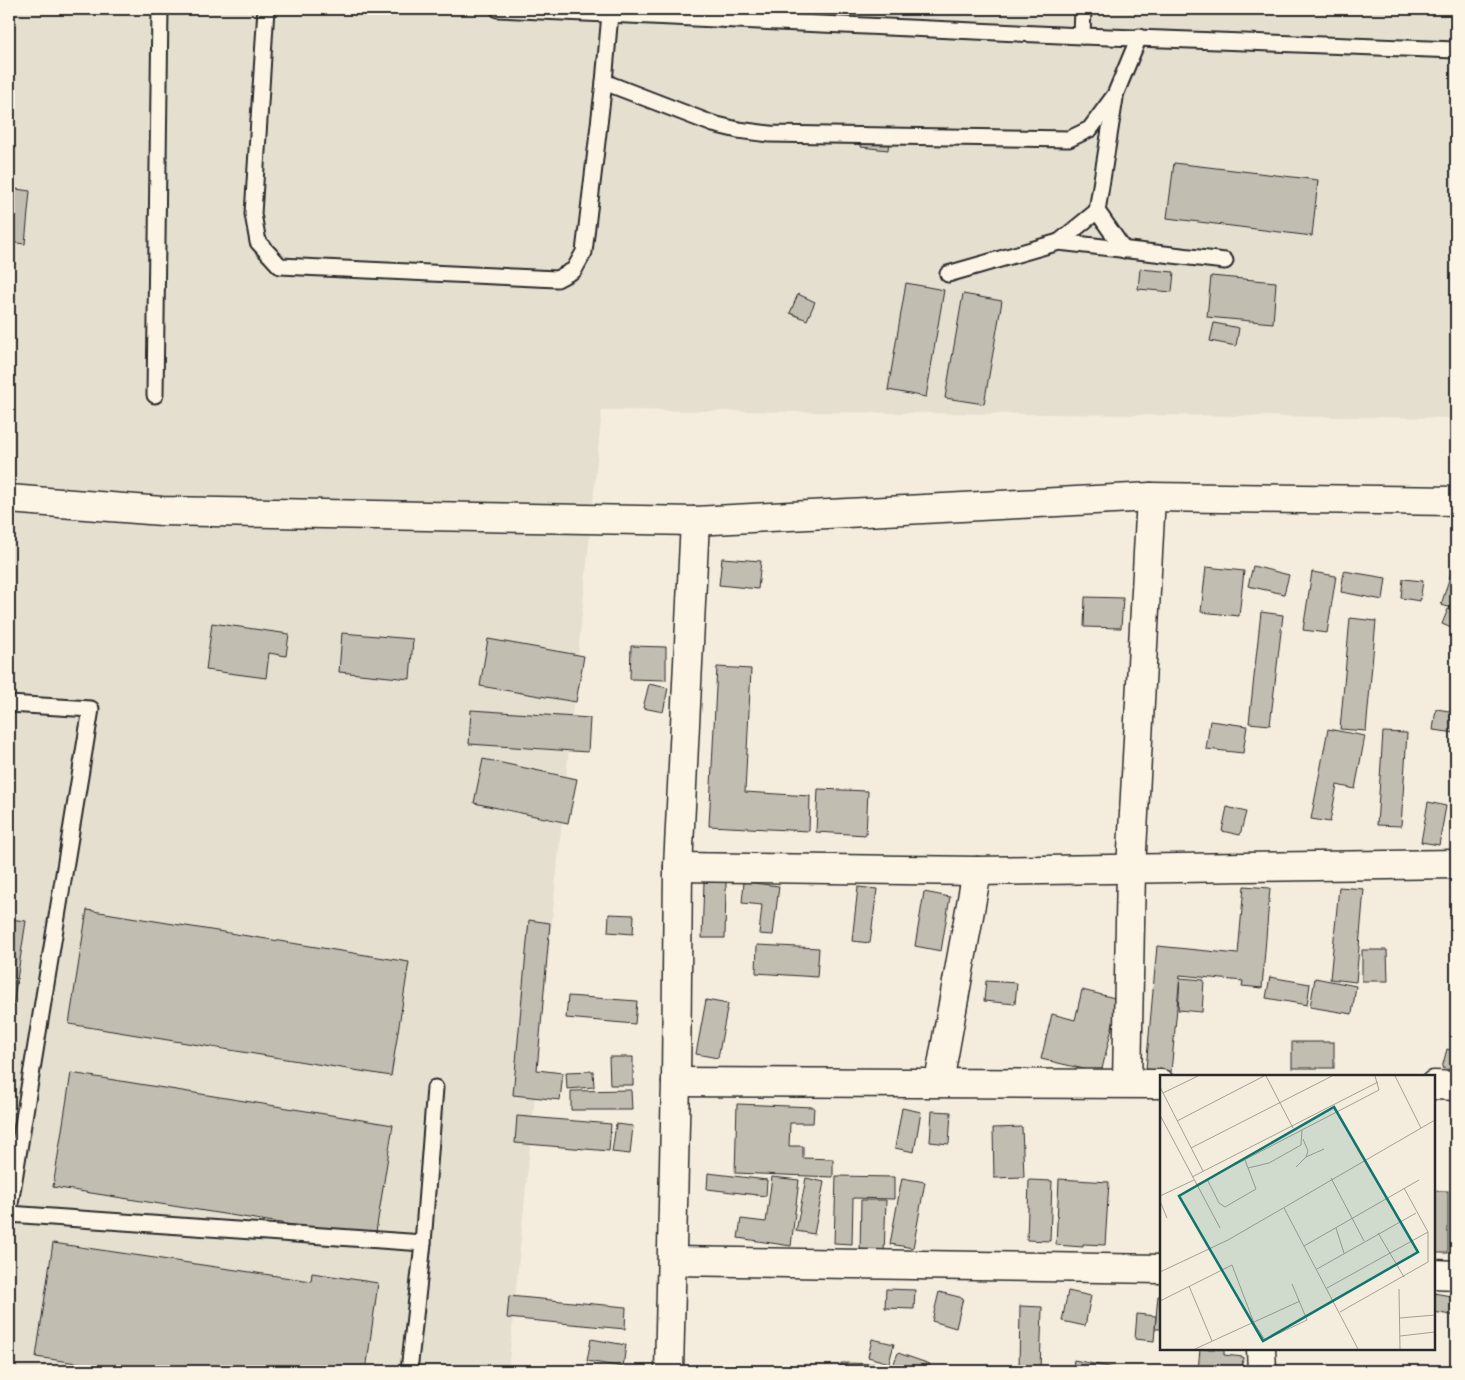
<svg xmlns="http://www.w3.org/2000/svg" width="1465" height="1380" font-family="'Gochi Hand',sans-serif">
	<rect width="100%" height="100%" fill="#f4edde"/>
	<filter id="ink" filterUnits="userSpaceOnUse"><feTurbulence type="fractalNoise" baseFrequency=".02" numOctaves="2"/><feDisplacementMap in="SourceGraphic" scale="10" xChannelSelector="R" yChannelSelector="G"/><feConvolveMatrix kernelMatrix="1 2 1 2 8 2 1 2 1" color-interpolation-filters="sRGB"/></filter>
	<g filter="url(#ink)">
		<!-- built -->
		<polygon fill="#e5dfd0" points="9,9 1456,9 1456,418 602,410 508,1371 9,1371"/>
		<!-- building -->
		<g fill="#c2bdb1" stroke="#2b2b2b">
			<polygon points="864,127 890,130 888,150 861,147"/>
			<polygon points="1174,163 1318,180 1312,236 1167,218"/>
			<polygon points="9,188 30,191 25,244 9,242"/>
			<polygon points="1140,269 1174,272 1172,292 1138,289"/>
			<polygon points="1211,276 1276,282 1273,323 1207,317"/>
			<polygon points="906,283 944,290 926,397 888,390"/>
			<polygon points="798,294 815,302 807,320 790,313"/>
			<polygon points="963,294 1002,301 984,404 945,398"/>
			<polygon points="1214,323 1239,328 1236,346 1210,341"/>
			<polygon points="722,558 761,561 758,589 719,585"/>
			<polygon points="1253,566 1289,575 1284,594 1248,586"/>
			<polygon points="1206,567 1244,571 1239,616 1201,612"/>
			<polygon points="1344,571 1386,578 1383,600 1341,592"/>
			<polygon points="1312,572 1336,576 1327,633 1303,630"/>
			<polygon points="1451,573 1456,575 1456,609 1441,605"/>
			<polygon points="1403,579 1423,581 1420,601 1401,598"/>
			<polygon points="1085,597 1123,598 1121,628 1084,627"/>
			<polygon points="1448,609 1456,613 1456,630 1442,624"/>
			<polygon points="1261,612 1283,615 1270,725 1249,723"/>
			<polygon points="1350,618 1376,621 1366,731 1340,729"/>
			<polygon points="212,623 289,634 286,656 269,653 266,678 206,670"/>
			<polygon points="342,633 413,639 410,679 339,672"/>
			<polygon points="488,639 584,656 576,702 480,686"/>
			<polygon points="631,646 666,647 666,680 630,679"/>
			<polygon points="717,667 751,669 745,792 810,796 809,831 709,826"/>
			<polygon points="649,684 668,688 663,712 643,708"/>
			<polygon points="1436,709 1456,712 1456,733 1433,730"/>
			<polygon points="471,710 590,718 588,752 469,744"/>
			<polygon points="1210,721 1247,726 1243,753 1206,749"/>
			<polygon points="1328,729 1365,736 1355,789 1337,785 1330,822 1311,819"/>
			<polygon points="1383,732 1407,733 1401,826 1377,825"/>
			<polygon points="483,759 577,779 568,823 474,803"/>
			<polygon points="818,789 868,791 866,835 816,832"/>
			<polygon points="1428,802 1446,806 1439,845 1421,842"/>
			<polygon points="1227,807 1246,812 1240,835 1222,831"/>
			<polygon points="704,882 726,882 725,938 702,938"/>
			<polygon points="744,882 779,886 773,935 759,934 762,905 742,903"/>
			<polygon points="1244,886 1270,888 1262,988 1242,986 1243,981 1180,975 1171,1072 1146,1069 1157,946 1238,954"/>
			<polygon points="858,887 877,889 870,943 852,941"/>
			<polygon points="1339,887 1364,889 1356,982 1330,979"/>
			<polygon points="924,892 950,897 941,951 915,946"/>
			<polygon points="87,910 409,962 391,1076 69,1024"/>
			<polygon points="609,914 634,915 633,934 608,932"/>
			<polygon points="9,919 26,921 9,1032"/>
			<polygon points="529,920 550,923 537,1070 563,1073 560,1100 513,1095"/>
			<polygon points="757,945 819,948 817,977 756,973"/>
			<polygon points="1362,950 1387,950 1388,981 1362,981"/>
			<polygon points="1270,977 1310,984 1307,1005 1266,998"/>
			<polygon points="1180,978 1204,980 1202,1012 1178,1010"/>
			<polygon points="1315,978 1356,986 1352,1014 1310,1007"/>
			<polygon points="986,981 1017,983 1015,1004 984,1001"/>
			<polygon points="1082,990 1119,999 1101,1073 1041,1059 1052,1014 1075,1020"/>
			<polygon points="568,996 637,1001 635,1024 566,1018"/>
			<polygon points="706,1000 728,1004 718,1058 696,1054"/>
			<rect x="1292" y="1042" width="42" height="26"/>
			<polygon points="1447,1049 1456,1052 1456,1071 1442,1068"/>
			<polygon points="609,1057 633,1057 633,1085 610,1085"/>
			<polygon points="593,1071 594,1087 567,1089 566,1072"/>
			<polygon points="71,1073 393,1125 375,1238 53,1187"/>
			<polygon points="631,1090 632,1110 571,1110 571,1091"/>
			<polygon points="737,1104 814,1107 813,1123 790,1123 789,1146 803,1146 803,1158 833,1159 833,1177 735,1173"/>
			<polygon points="902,1108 921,1112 914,1152 895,1148"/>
			<polygon points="932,1111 951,1112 949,1144 930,1142"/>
			<polygon points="517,1116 611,1124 609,1151 515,1143"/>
			<polygon points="616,1124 633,1126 630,1154 612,1152"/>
			<polygon points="1022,1127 1024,1177 994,1178 993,1128"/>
			<polygon points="708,1173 767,1180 766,1196 707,1189"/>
			<polygon points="836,1176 894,1177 894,1199 853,1198 852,1244 834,1243"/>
			<polygon points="772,1177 799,1180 791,1246 738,1238 741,1219 766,1222"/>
			<polygon points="806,1178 824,1182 814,1234 796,1231"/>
			<polygon points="902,1178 925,1182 913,1248 890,1244"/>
			<polygon points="1059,1179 1109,1182 1105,1245 1083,1244 1083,1247 1056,1245"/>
			<polygon points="1029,1180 1052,1181 1050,1241 1027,1240"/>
			<rect x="1434" y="1191" width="14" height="62"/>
			<polygon points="861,1200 886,1200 884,1253 860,1253"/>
			<polygon points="53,1243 311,1281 312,1273 378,1283 366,1371 131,1371 36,1357"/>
			<polygon points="886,1289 915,1290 914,1309 885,1308"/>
			<polygon points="1068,1291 1091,1296 1085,1326 1062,1321"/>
			<polygon points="939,1292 963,1298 956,1328 932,1321"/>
			<polygon points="1434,1293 1456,1297 1456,1316 1434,1312"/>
			<polygon points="509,1296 626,1307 625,1329 507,1318"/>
			<polygon points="1158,1296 1161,1296 1161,1329 1155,1329"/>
			<polygon points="1020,1306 1042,1307 1040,1371 1019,1371"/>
			<polygon points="1137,1314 1156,1316 1154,1341 1135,1339"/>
			<polygon points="591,1339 626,1345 623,1367 587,1361"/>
			<polygon points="872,1339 894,1344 889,1363 868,1357"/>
			<polygon points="1200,1349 1224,1349 1224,1355 1243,1357 1242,1371 1198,1371"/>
			<polygon points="898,1353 930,1364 928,1371 891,1370"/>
			<polygon points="1074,1360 1114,1368 1113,1371 1072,1371"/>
			<polygon points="841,1363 885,1364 885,1371 841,1371"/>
		</g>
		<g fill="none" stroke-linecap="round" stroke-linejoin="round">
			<defs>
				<g id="lane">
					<polyline points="266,9 253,214 258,242 280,266 557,279 574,270 584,252 604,82 610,14"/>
					<polyline points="498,9 1082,36 1456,50"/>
					<polyline points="1082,36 1083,9"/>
					<polyline points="604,82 713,124 738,130 770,134 1069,139 1090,129 1115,95 1139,37"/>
					<polyline points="1097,211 1124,250"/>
					<polyline points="1059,242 1097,211 1115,98"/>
					<polyline points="948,274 1059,242 1225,261"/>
					<polyline points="155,395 160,9"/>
					<polyline points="9,704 91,709 9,1210"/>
					<polyline points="9,1214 423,1243"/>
					<polyline points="409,1371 423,1243 435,1088"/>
				</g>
				<g id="street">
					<polyline points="678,867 977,871 1456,864"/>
					<polyline points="676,1082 1161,1084"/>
					<polyline points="939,1082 977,871"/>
					<polyline points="1127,1083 1131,869 1151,497"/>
					<polyline points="1434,1085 1456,1086"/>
					<polyline points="672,1261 1161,1269"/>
					<polyline points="1434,1274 1456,1275"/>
					<polyline points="1261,1349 1262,1371"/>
					<polyline points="669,1371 676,1082 678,867 695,521"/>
				</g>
				<polyline id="secondary" points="9,499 162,511 695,521 1151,497 1456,501"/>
			</defs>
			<!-- lane casing -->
			<use href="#lane" stroke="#2b2b2b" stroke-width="19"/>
			<!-- street casing -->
			<use href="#street" stroke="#2b2b2b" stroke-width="31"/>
			<!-- secondary casing -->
			<use href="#secondary" stroke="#2b2b2b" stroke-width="31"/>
			<!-- lane -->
			<use href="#lane" stroke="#fcf5e5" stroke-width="15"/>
			<!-- street -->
			<use href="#street" stroke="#fcf5e5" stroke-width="28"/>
			<!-- secondary -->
			<use href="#secondary" stroke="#fcf5e5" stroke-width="28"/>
		</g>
	</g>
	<!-- overview -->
	<g transform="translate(1160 1075)">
		<rect width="275" height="275" fill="#f4edde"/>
		<path fill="none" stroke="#a49f96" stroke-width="1" d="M 106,1 L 133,53M 235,1 L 261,53M 0,12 L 43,96M 3,18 L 38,1M 0,40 L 60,153M 17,46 L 104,1M 143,64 L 148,76 L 146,82M 31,73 L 172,1M 136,92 L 146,82 L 164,74M 88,93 L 109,88 L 141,70 L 142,55M 32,102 L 218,7M 171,103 L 204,166M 47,104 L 59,128 L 65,132 L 96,114 L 85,85M 36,110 L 219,15 L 215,1M 0,121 L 34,105M 0,126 L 7,143M 124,133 L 198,274M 176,153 L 184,178M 218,158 L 244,202M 144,171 L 259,105M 157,194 L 256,138M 0,197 L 68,165 L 275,45M 29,211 L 52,266M 167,213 L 268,157M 239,214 L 240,274M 0,226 L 72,190 L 94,248 L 105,265 L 147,245 L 132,209M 180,237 L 268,187 L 268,157 L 244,113M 240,243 L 275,240M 240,261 L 275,257M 35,274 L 140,226"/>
		<path fill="#0f766e" fill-opacity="0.15" stroke="#0f766e" stroke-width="2.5" d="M 174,32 L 258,177 L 103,266 L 19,121 Z"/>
		<rect width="275" height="275" fill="none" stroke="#2b2b2b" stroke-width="2.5"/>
	</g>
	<!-- margin -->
	<rect width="1465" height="1380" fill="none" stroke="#fcf5e5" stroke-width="30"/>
	<rect x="15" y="15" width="1435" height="1350" fill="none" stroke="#2b2b2b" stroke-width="2" filter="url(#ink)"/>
</svg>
